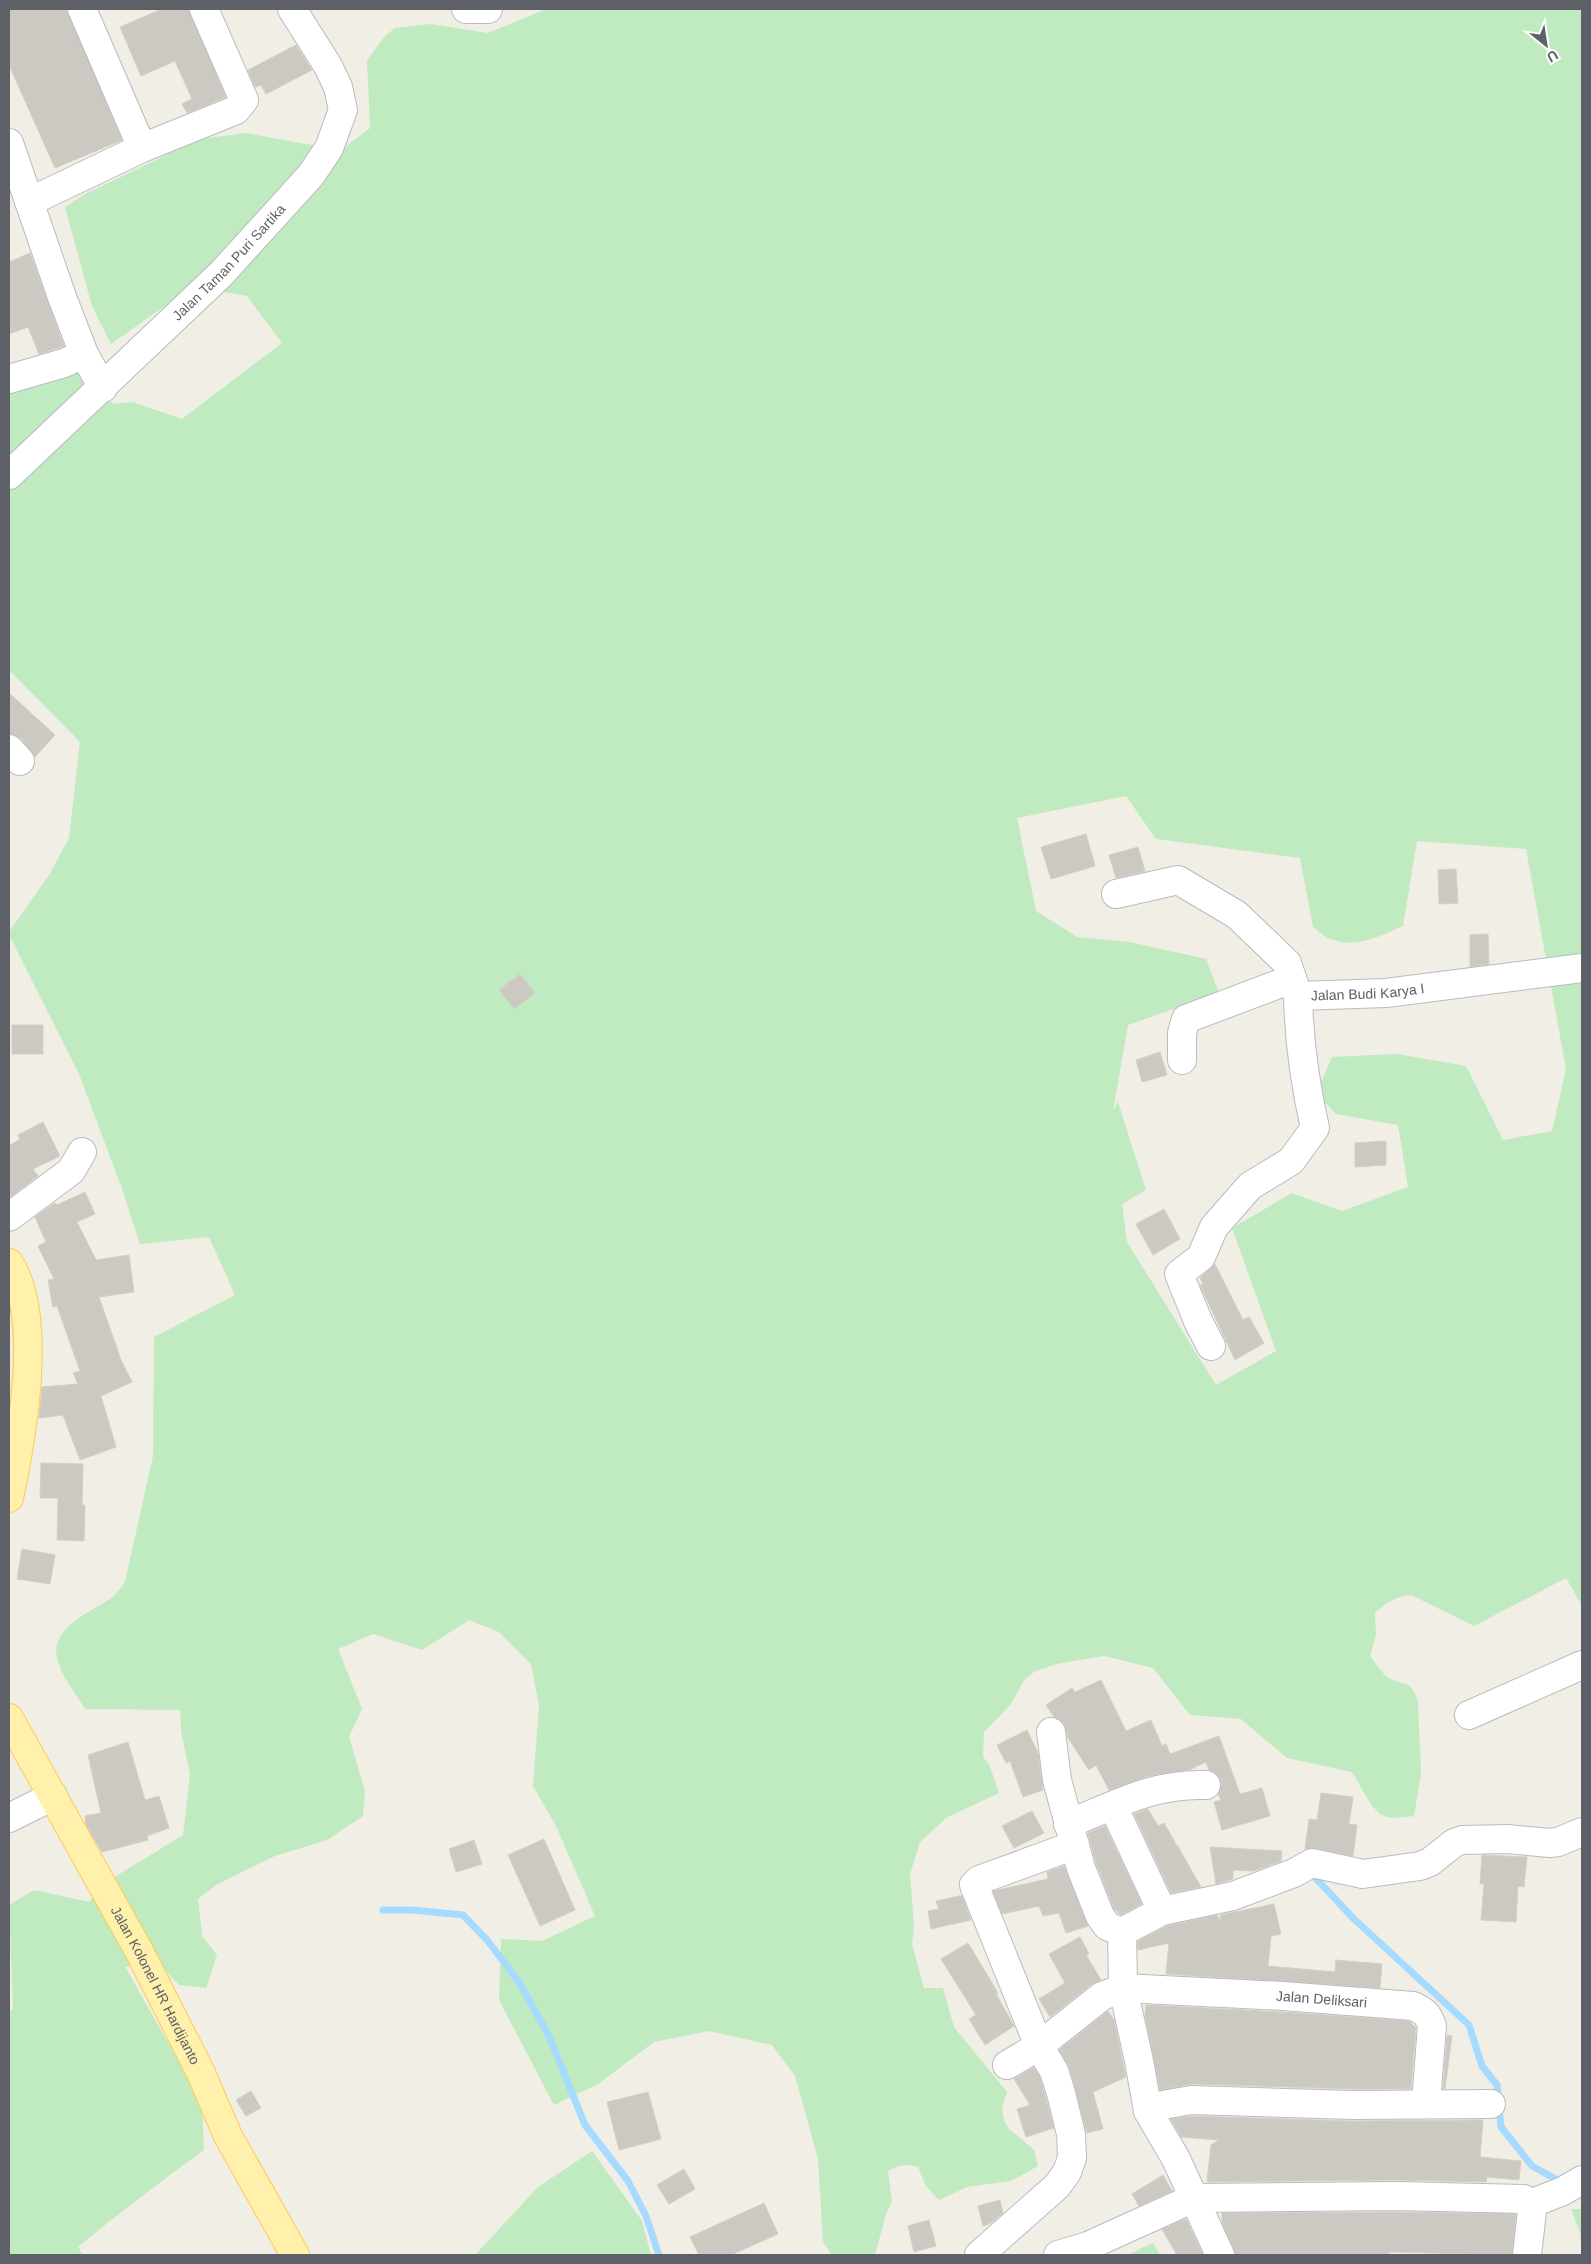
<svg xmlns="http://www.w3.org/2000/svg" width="1591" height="2264" font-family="Arial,sans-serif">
	<rect width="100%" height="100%" fill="#f0eee5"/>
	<!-- green -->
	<g fill="#c0eac0" fill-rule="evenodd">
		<path d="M 546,9 L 1582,9 L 1582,1606 L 1566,1578 L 1474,1626 L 1411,1595 C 1397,1596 1385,1603 1375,1613 L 1376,1635 L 1370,1656 C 1375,1662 1382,1674 1389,1678 C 1405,1686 1412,1680 1418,1702 L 1421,1773 L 1414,1816 C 1405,1817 1391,1820 1382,1815 C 1371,1809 1359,1783 1352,1772 L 1287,1758 L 1241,1719 L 1190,1715 L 1153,1668 L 1104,1656 L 1056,1664 L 1034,1672 L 1025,1679 L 1010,1705 L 984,1732 L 983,1757 L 989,1764 L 999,1793 L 946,1818 L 920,1842 L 910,1874 L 914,1926 L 912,1944 L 924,1988 L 943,1988 L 954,2027 L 1007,2092 L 1002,2107 L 1003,2117 L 1008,2128 L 1034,2150 L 1038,2166 L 1011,2181 L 967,2187 L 939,2200 L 926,2186 L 918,2167 C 906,2163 899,2165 888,2171 L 892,2201 L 886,2214 L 875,2255 L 832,2255 L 823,2242 L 818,2159 L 795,2076 L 772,2045 L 709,2031 L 654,2042 L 598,2084 L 554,2105 L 499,2000 L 501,1939 L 542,1941 L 595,1916 L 556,1826 L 533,1786 L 539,1706 L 531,1664 L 499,1632 L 469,1620 L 422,1650 L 373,1634 L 338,1649 L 362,1709 L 349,1737 L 365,1791 L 363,1816 L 327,1840 L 275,1856 L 216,1885 L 198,1899 L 202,1936 L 217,1955 L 206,1988 L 179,1985 L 157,1962 L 125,1967 L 202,2102 L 204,2150 C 161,2181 119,2213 78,2247 L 83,2255 L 9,2255 L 9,2011 L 13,2009 L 9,1905 L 34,1890 L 89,1902 L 108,1881 L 183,1835 L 190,1774 L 181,1731 L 180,1710 L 85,1709 C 76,1694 61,1676 57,1658 C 50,1628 90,1612 110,1599 C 116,1595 121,1588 125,1582 L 153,1456 L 154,1337 L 235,1295 L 209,1237 L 140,1244 L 121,1186 L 79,1074 L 9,935 L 9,932 L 49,875 L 69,838 L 80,742 L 10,671 L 9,672 L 9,389 L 78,372 L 113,404 L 132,402 L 182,419 L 282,343 L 247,296 L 195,287 L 162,308 L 111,344 L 92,306 L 65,207 L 87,193 L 200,139 L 246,133 L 316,146 L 344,148 L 370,128 L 367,60 L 386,35 L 395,28 L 431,24 L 488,33 ZM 1126,796 L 1156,839 L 1300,858 L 1313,927 C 1318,930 1323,936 1328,938 C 1354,950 1380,936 1403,926 L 1417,841 L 1526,849 L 1566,1069 L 1552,1131 L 1503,1140 L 1466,1066 L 1397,1054 L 1332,1057 L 1316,1093 L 1336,1114 L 1398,1125 L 1408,1187 L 1342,1211 L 1292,1193 L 1232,1228 L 1276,1351 L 1216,1385 L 1127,1242 L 1122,1204 L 1146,1190 L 1118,1102 L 1113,1111 L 1128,1025 L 1219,993 L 1206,959 L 1129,942 L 1077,937 L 1036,911 L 1017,818 Z"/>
		<polygon points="592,2151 642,2221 651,2255 475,2255 538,2187"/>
		<polygon points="1571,2209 1582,2209 1582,2252 1580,2233"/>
		<polygon points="1153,2243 1160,2255 1127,2255"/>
	</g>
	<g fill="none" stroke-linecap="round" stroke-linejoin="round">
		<!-- stream -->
		<g stroke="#a7daff" stroke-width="7">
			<polyline points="1309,1871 1354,1919 1469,2025 1482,2066 1497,2085 1501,2127 1532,2166 1563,2183"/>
			<polyline points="383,1910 413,1910 463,1915 487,1940 519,1982 549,2036 585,2125 628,2181 646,2216 659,2255"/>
		</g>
	</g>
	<!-- building -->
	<g fill="#ccc8c2" stroke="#d6d0c3">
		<polygon points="9,9 67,9 122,140 55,168 9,65"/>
		<polygon points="162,9 189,9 226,97 187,113 182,104 192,99 175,61 141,76 120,27"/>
		<polygon points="296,45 312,70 266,94 261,85 255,87 248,70"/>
		<polygon points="30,253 64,346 39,354 28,327 9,334 9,262"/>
		<polygon points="9,693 55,735 35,757 21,738 9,734"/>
		<polygon points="1086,834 1095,866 1051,879 1041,847"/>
		<polygon points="1138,847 1145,871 1116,878 1109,855"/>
		<polygon points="1456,869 1458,903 1439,904 1438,870"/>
		<polygon points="1488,934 1489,964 1470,967 1470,935"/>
		<polygon points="520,974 535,993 514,1009 499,990"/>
		<rect x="12" y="1025" width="31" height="29"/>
		<polygon points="1160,1052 1167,1075 1142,1082 1136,1060"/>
		<polygon points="43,1122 60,1156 33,1169 38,1176 9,1198 9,1146 20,1139 18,1135"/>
		<polygon points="1386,1141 1386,1165 1355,1167 1355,1143"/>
		<polygon points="85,1192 95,1214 77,1222 96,1260 129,1255 134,1292 99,1297 121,1360 132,1382 101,1396 116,1447 80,1460 63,1415 39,1418 42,1387 78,1384 73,1373 80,1371 57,1306 53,1307 48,1280 54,1279 38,1246 46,1242 35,1217 55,1203 57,1205"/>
		<polygon points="1164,1209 1180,1239 1153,1255 1136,1224"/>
		<polygon points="1215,1264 1243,1320 1249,1317 1264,1343 1235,1360 1200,1285 1203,1284 1200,1278"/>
		<polygon points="41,1463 83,1464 82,1505 85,1505 84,1541 57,1540 58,1498 40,1498"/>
		<polygon points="22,1549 55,1555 50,1584 17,1579"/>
		<polygon points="1101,1680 1126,1731 1151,1720 1162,1746 1166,1744 1170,1754 1219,1736 1240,1794 1262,1788 1270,1816 1222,1830 1214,1802 1221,1800 1218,1794 1222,1784 1219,1777 1209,1770 1206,1762 1189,1770 1148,1776 1109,1790 1096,1765 1089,1770 1068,1738 1064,1723 1054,1717 1046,1705 1072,1688 1075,1692"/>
		<polygon points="1027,1730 1038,1753 1043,1790 1023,1797 1010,1761 1006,1763 997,1745"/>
		<polygon points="128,1742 145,1800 159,1796 169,1828 147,1836 148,1840 102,1852 86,1825 85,1816 101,1813 88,1755"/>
		<polygon points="1321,1793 1353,1797 1349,1824 1357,1825 1353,1856 1315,1848 1305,1849 1309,1819 1317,1820"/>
		<polygon points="1148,1809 1158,1826 1164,1823 1176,1844 1174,1845 1177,1845 1201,1887 1171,1893 1134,1814"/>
		<polygon points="1032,1811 1044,1833 1014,1848 1002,1826"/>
		<polygon points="1105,1826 1142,1904 1121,1915 1114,1909 1096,1863 1088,1833"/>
		<polygon points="544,1839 575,1910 540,1926 508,1855"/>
		<polygon points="474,1840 482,1864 456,1872 449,1849"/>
		<polygon points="1210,1847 1282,1851 1281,1861 1254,1871 1233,1870 1233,1879 1216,1884"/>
		<polygon points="1482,1855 1527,1857 1524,1887 1518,1886 1516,1922 1481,1920 1484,1884 1480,1884"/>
		<polygon points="1064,1866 1088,1926 1066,1933 1059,1913 1043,1916 1039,1906 1002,1914 993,1891 1048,1879 1047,1872"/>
		<polygon points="959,1896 962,1896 971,1920 931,1929 928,1911 939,1909 936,1901"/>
		<polygon points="1274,1904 1281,1934 1271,1936 1268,1966 1335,1972 1336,1960 1382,1964 1380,1988 1166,1974 1169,1943 1138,1950 1138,1941 1167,1926 1217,1915 1222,1922 1220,1915"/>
		<polygon points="1080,1937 1089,1954 1086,1955 1101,1980 1092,1984 1050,2017 1039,1999 1065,1983 1049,1954"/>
		<polygon points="968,1943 998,1993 996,1994 1014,2026 985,2045 969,2019 976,2015 941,1959"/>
		<polygon points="1146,2005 1282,2012 1409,2021 1416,2028 1411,2089 1352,2089 1191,2084 1160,2090 1145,2015"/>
		<polygon points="1108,2011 1114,2020 1126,2077 1093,2092 1103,2129 1087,2133 1069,2066 1059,2050"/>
		<polygon points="1447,2035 1452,2036 1445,2089 1443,2089"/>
		<polygon points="1034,2067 1040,2077 1054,2128 1026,2137 1017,2109 1030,2105 1014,2079"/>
		<polygon points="251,2091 261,2108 246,2116 236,2100"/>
		<polygon points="648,2092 661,2139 619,2150 607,2102"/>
		<polygon points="1192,2116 1352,2121 1483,2120 1480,2157 1521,2161 1519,2180 1487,2177 1486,2182 1397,2180 1207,2182 1211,2145 1219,2140 1181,2137 1171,2119"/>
		<polygon points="684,2169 695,2189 669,2204 657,2185"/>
		<polygon points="1163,2175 1172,2191 1139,2206 1132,2194"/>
		<polygon points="1000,2200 1003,2213 991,2223 983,2226 978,2206"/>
		<polygon points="764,2203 778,2234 731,2255 699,2255 690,2237"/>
		<polygon points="1397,2212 1516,2214 1512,2255 1389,2252 1389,2255 1235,2255 1222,2222 1222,2213"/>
		<polygon points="1186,2219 1203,2255 1177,2255 1162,2229"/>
		<polygon points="929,2220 936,2246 914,2252 908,2226"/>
	</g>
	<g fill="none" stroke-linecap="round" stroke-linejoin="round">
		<defs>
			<g id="minor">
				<polyline points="82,9 142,148"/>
				<polyline points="466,9 488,9"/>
				<polyline points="9,143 62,297 84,354 103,388"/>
				<polyline points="29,202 142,148 236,110 244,100 204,9"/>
				<polyline points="9,379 64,363 84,354"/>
				<path id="s1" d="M 9,475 L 221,274 L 311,175 L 329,148 L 343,110 L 338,87 L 328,66 L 292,9"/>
				<polyline points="9,749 20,761"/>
				<path id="s2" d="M 1116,894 L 1178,880 L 1237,915 L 1287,963 L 1298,996 L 1386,993 L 1582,968"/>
				<polyline points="1182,1060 1182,1033 1186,1019 1292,979"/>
				<polyline points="9,1217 71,1171 82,1152"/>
				<path d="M 1211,1346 L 1198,1321 L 1179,1274 L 1201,1257 L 1214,1227 L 1250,1186 L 1291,1161 L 1315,1128 C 1305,1084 1299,1042 1298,996"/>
				<polyline points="1469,1715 1582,1665"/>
				<polyline points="1051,1732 1057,1780 1081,1868 1100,1916 1107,1926 1122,1932 1162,1911 1233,1896 1294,1873 1312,1863 1363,1874 1420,1866 1430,1862 1454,1843 1462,1840 1507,1839 1550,1843 1558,1842 1582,1832"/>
				<polyline points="1113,1806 1162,1911"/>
				<polyline points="9,1818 53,1796"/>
				<path d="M 1068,1824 C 1116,1805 1153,1783 1206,1785"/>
				<polyline points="1122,1932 1123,1988 1139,2061 1148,2111 1176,2159 1220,2255"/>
				<path id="s3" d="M 1007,2065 L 1039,2046 L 1102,1996 L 1123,1988 L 1283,1996 L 1413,2006 C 1424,2011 1428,2014 1432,2026 L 1426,2103"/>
				<polyline points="1148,2111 1163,2105 1191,2100 1352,2105 1491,2104"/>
				<polyline points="1530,2204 1563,2191 1582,2180"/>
				<polyline points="979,2255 1057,2186 1067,2172 1072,2158 1071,2134 1061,2093 1054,2071 1039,2046 974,1885 979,1880 1075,1845"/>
				<polyline points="1058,2255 1088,2246 1194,2198 1397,2196 1524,2199 1530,2204 1532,2211 1527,2255"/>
			</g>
			<g id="major">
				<path d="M 9,1263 C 44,1316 22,1437 9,1498"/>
				<path id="s4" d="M 9,1718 L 139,1951 L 200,2071 L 228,2136 L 295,2255"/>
			</g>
		</defs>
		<!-- minor casing -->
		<use href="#minor" stroke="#b8bbc0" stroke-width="30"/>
		<!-- major casing -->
		<use href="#major" stroke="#fdcb52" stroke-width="30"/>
		<!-- minor -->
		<use href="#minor" stroke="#fff" stroke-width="28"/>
		<!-- major -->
		<use href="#major" stroke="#fff1ac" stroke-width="28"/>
	</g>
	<g text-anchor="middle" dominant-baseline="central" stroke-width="4" stroke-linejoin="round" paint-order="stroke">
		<!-- street labels -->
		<g font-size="14" fill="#5d6167" stroke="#fff">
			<text stroke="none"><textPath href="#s1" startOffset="306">Jalan Taman Puri Sartika</textPath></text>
			<text stroke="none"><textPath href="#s2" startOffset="306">Jalan Budi Karya I</textPath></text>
			<text stroke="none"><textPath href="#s4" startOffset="305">Jalan Kolonel HR Hardijanto</textPath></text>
			<text stroke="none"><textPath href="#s3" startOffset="339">Jalan Deliksari</textPath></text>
		</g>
	</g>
	<!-- border -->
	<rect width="1591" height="2264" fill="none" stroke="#5d6167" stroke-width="20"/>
	<!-- north arrow -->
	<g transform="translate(1546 45) rotate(150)" stroke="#ffffff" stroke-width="4" paint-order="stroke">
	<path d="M0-4L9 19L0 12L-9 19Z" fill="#5d6167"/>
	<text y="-8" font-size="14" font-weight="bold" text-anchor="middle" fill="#5d6167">U</text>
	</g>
</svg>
